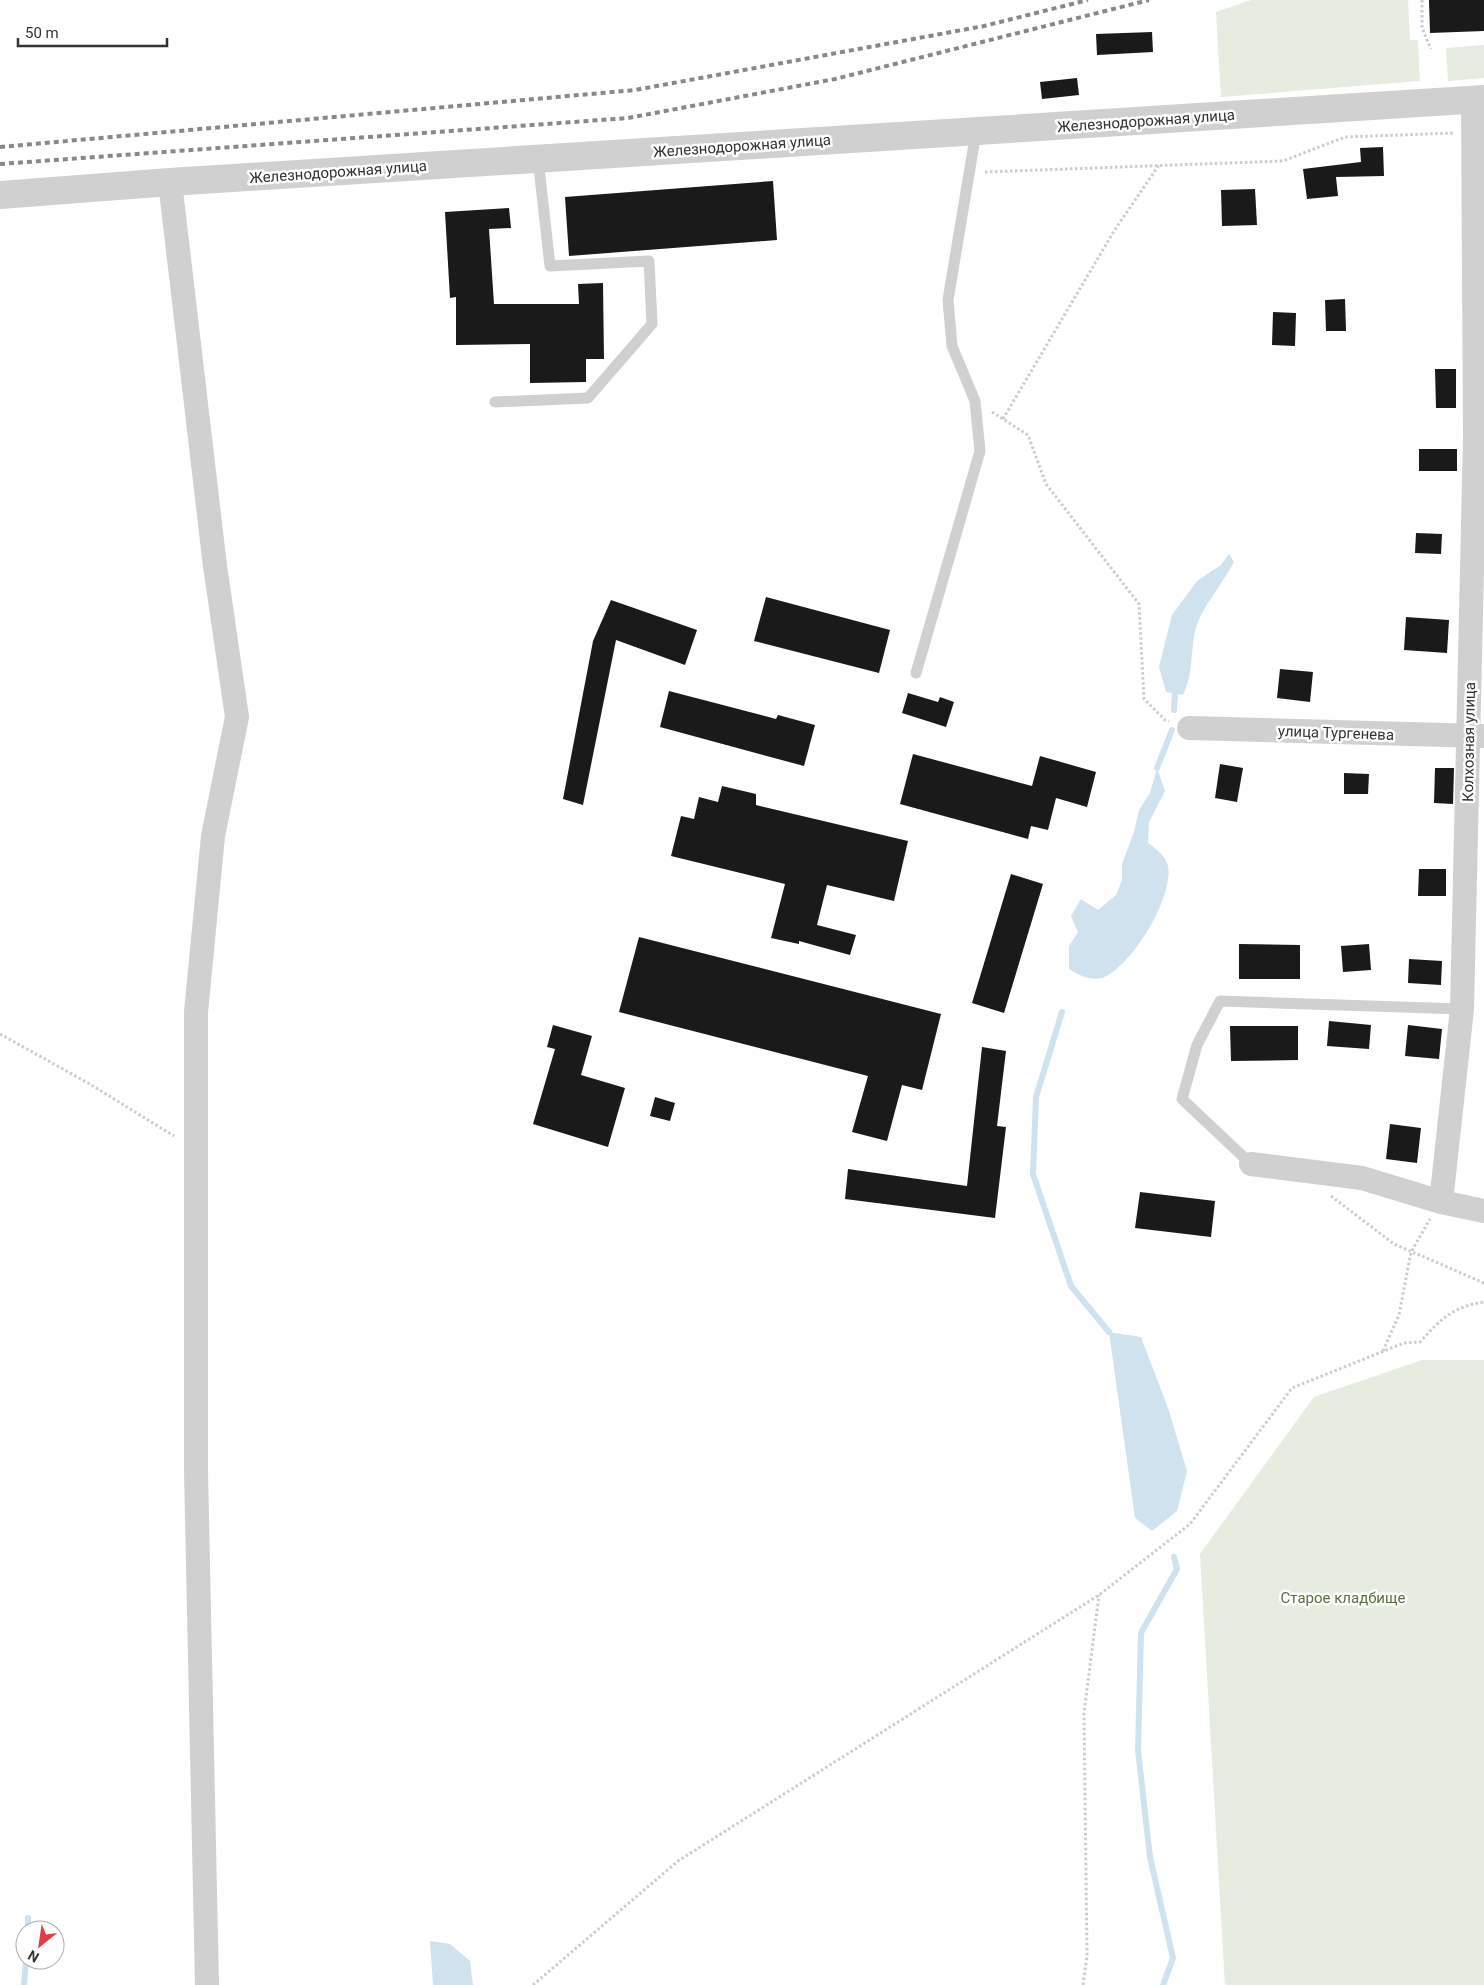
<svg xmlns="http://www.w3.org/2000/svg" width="1484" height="1985" font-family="Roboto,sans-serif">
	<rect width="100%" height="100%" fill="#fff"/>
	<!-- green -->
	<g fill="#e6ecdf">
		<polygon points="1251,0 1408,0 1410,40 1418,40 1420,81 1221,97 1216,12"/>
		<polygon points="1484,45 1484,78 1448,81 1446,48"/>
		<polygon points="1422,1360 1484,1360 1484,1985 1225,1985 1200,1554 1314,1397"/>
	</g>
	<!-- water -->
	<g fill="#cfe2ee">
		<path d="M 1229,554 L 1234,562 C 1224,581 1209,599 1199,619 C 1189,642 1195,672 1183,695 L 1166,692 L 1159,667 L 1172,615 L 1197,581 L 1221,565 Z"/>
		<path d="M 1157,768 L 1165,791 L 1149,822 L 1148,843 C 1156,849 1166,856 1168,866 C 1174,897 1131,968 1102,978 C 1091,981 1078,975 1069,969 L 1069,946 L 1078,932 L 1071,916 L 1081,899 L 1098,910 L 1116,895 L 1122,880 L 1122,864 L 1134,832 L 1139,810 L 1150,793 Z"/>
		<polygon points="1109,1332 1141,1337 1169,1411 1187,1471 1177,1511 1152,1531 1135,1518"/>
		<polygon points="430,1941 450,1944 470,1961 473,1985 433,1985"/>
	</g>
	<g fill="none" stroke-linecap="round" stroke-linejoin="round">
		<!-- stream -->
		<g stroke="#cfe2ee" stroke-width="6">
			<polyline points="1174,710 1175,693"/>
			<polyline points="1157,768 1172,730"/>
			<polyline points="1062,1012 1036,1097 1033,1174 1071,1286 1109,1332"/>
			<polyline points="28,1930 28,1918"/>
			<polyline points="24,1985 26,1960"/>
			<polyline points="1163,1985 1173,1958 1150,1857 1138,1750 1141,1633 1177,1569 1174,1557"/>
		</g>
	</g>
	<!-- building -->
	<g fill="#1a1a1a">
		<polygon points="1429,0 1484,0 1484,31 1430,33"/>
		<polygon points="1152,32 1153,52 1097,55 1096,34"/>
		<polygon points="1077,78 1079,95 1042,99 1040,82"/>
		<polygon points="1383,147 1384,176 1336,177 1338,196 1307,199 1303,169 1361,162 1360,148"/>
		<polygon points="773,181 777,240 569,256 565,197"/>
		<polygon points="1255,189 1257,225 1222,226 1221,190"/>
		<polygon points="509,208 511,228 489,229 494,304 579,304 578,284 603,283 604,359 586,359 586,382 530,383 530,344 456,345 456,297 450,298 445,212"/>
		<polygon points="1345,299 1346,331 1326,331 1325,300"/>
		<polygon points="1273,312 1296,313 1295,346 1272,345"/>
		<polygon points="1435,369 1456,369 1456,408 1436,408"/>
		<rect x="1419" y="449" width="38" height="22"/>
		<polygon points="1416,533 1442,534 1441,554 1415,553"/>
		<polygon points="766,597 890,630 879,673 754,641"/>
		<polygon points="611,600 697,630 685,665 616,640 583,805 563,799 593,641"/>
		<polygon points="1406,617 1449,620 1447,653 1404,650"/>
		<polygon points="1280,669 1313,672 1310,702 1277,698"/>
		<polygon points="669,691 776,719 778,715 815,725 804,766 660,727"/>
		<polygon points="908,693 938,702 940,697 954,702 946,727 902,713"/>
		<polygon points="913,754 1032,786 1040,756 1096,772 1087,807 1056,798 1048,830 1031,826 1028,839 900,804"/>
		<polygon points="1220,764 1243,768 1237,802 1215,798"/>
		<polygon points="1435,768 1454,768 1453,804 1434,803"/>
		<polygon points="1344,773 1369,774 1368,794 1344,794"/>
		<polygon points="722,786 756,794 756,805 908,841 894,901 827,885 817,925 856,935 850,955 799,941 799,944 771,938 785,884 671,856 681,816 694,819 699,797 718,802"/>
		<polygon points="1419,869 1446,869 1446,896 1418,896"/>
		<polygon points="1011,874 1043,884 1004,1013 972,1003"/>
		<polygon points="639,937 941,1014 922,1090 902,1085 887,1141 852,1132 868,1076 619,1012"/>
		<polygon points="1239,944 1300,945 1300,979 1239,979"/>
		<polygon points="1369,944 1371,970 1343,972 1341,946"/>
		<polygon points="1409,959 1442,961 1441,985 1408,983"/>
		<polygon points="1329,1021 1371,1025 1369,1049 1327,1046"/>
		<polygon points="553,1025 592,1036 581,1075 625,1088 608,1147 533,1124 555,1049 547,1047"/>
		<polygon points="1408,1025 1442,1029 1439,1059 1405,1056"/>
		<polygon points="1230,1026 1298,1026 1298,1060 1231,1061"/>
		<polygon points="982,1047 1006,1051 997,1126 1006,1127 995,1218 845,1199 848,1169 967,1186"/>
		<polygon points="655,1097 675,1103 670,1121 650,1116"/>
		<polygon points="1390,1124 1421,1128 1417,1163 1386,1159"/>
		<polygon points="1140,1192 1215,1201 1211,1237 1135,1228"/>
	</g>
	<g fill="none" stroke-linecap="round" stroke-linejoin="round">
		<!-- path -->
		<g stroke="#cdcdcd" stroke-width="3" stroke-dasharray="2.5 2.5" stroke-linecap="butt">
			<polyline points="1422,0 1422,28 1431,49"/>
			<polyline points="985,172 1283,161 1345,137 1454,133"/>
			<polyline points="992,412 1028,435 1046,484 1139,604 1144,699 1165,720 1169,721"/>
			<polyline points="1003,419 1114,231 1159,165"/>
			<polyline points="0,1034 88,1083 174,1136"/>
			<polyline points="1331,1196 1394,1244 1484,1283"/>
			<polyline points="1383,1351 1399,1315 1411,1252 1430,1219"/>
			<path d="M 533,1985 L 678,1861 L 1099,1595 L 1190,1524 L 1292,1388 L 1404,1343 L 1420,1342 C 1441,1319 1452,1307 1484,1302"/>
			<polyline points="1083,1985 1087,1956 1084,1713 1099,1595"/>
		</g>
		<!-- service -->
		<g stroke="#d0d0d0" stroke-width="11">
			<polyline points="495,402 588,398 652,324 649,261 550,266 538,159"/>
			<polyline points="916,673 980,451 975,401 952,346 948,300 976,132"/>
			<polyline points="1251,1164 1182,1099 1197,1045 1220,1001 1462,1009"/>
		</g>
		<!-- minor -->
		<g stroke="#d0d0d0" stroke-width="24">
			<polyline points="170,182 215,566 237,717 213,836 196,1012 196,1471 207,1985"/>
			<polyline points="1189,728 1484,736"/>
			<polyline points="1251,1164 1362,1178 1441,1202 1484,1211"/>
			<polyline points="1441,1202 1462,1009 1475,437 1473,100"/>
		</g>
		<!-- tertiary -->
		<polyline stroke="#d0d0d0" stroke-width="28" points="0,195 170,182 1484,99"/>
		<!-- rail -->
		<g stroke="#888" stroke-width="4" stroke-dasharray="5 4" stroke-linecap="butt">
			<polyline points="0,147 635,90 984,26 1088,0"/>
			<polyline points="0,164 628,118 835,79 1149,0"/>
		</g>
	</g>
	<g text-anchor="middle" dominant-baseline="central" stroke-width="5" stroke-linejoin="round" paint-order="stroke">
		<!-- street labels -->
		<g font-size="15" fill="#333" stroke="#fff">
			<text transform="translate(1146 121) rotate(-4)">Железнодорожная улица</text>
			<text transform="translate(742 146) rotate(-4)">Железнодорожная улица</text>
			<text transform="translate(338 172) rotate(-4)">Железнодорожная улица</text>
			<text transform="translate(1336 733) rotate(2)">улица Тургенева</text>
			<text transform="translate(1469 742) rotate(-89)">Колхозная улица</text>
		</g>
		<!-- park labels -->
		<g font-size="15" fill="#56703f" stroke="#fff">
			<text x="1343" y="1598">Старое кладбище</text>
		</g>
	</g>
	<!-- north arrow -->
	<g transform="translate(40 1945) rotate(210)"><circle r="24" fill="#ffffff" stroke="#adadad"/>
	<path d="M0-4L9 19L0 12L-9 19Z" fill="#e63946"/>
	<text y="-8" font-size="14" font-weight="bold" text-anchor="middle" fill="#333333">N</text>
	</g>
	<!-- scale -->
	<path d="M18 38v8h149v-8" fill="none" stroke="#333333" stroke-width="2.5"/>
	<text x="25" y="38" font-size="15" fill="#333333" stroke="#ffffff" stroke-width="4" paint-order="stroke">50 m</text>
</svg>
